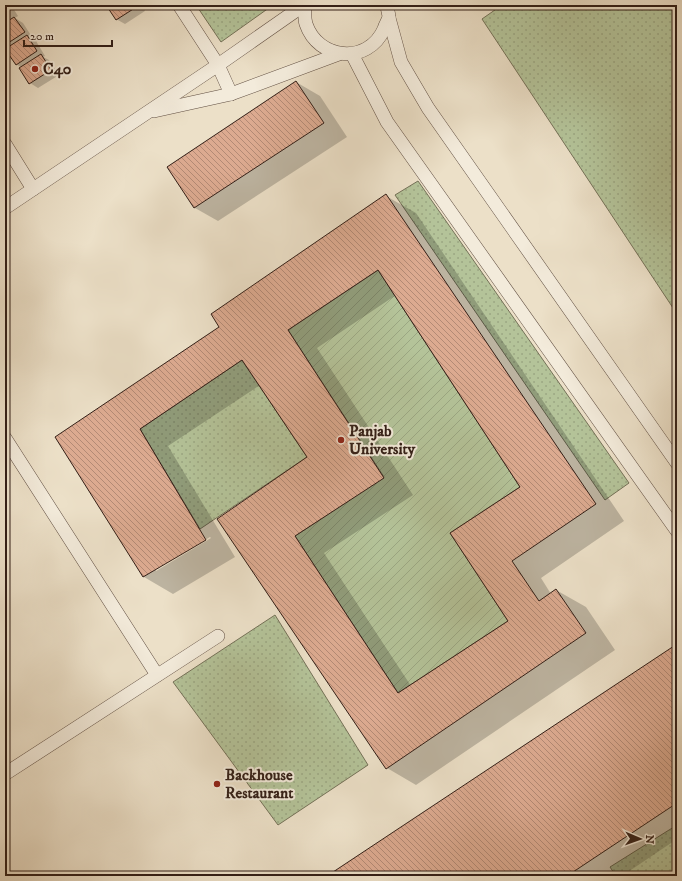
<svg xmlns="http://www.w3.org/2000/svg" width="682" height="881" font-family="'IM FELL DW Pica',serif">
	<defs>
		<pattern id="grass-dots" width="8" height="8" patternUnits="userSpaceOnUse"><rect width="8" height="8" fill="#b4c399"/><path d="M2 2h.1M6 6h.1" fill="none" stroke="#9ba783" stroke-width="1.8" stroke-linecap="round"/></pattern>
		<pattern id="garden-furrows" width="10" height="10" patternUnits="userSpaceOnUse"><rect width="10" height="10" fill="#b4c399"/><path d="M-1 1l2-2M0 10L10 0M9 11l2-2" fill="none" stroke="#9ba783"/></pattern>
		<pattern id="building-back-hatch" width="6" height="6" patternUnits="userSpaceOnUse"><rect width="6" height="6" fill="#dcaa90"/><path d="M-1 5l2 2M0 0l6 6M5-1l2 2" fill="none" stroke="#b38a75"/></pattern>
	</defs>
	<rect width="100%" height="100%" fill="#ece0c8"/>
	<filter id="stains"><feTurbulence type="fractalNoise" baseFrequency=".005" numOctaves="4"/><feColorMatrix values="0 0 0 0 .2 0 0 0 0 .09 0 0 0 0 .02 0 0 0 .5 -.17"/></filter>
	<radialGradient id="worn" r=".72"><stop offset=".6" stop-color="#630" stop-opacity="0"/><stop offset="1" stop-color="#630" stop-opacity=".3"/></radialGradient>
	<!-- grass -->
	<g fill="url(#grass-dots)" stroke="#747158">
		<polygon points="196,5 273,5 221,42"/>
		<polygon points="502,5 677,5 677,314 482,19"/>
		<polygon points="418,181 629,483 605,500 395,195"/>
		<polygon points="242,360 307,457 200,529 140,429"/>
		<polygon points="275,615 368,765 278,825 173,682"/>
		<polygon points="677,825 677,876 616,876 610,867"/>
	</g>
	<!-- garden -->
	<polygon fill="url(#garden-furrows)" stroke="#747158" points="378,270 520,487 450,533 508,621 398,693 295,536 384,477 288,330"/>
	<!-- shadow -->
	<g fill="#0003" fill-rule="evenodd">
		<polygon points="5,5 11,5 18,16 15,18 23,23 32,37 31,38 36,41 45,56 43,57 49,60 59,75 38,88 30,83 22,68 16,64 8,48 5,47"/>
		<polygon points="108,5 142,5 145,11 125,24 116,19"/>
		<polygon points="296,82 320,96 347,137 218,221 195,208 169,167"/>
		<path d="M 386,196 L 416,213 L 624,521 L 541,578 L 551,594 L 556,590 L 586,607 L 615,650 L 416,785 L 387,768 L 218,519 L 308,457 L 260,385 L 168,446 L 235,557 L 173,594 L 144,577 L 56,437 L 221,328 ZM 396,295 L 521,487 L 452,533 L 510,621 L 411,686 L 324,553 L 413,495 L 317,348 ZM 210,537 L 211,538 L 156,571 L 156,569 Z"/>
		<polygon points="677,645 677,839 622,876 329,876"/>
	</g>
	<!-- building -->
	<g fill="url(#building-back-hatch)" stroke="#331f17" fill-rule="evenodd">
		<polygon points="5,5 10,11 5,15"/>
		<polygon points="106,5 137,5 138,6 116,20"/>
		<polygon points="14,17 25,32 5,45 5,23"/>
		<polygon points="27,35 37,51 16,65 5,49"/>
		<polygon points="41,54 51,70 29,84 19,68"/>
		<polygon points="296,81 324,123 194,208 167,167"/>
		<path d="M 386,194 L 596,504 L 512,561 L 539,601 L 556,589 L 586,633 L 386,769 L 217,519 L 307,457 L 242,360 L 140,429 L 206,540 L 143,577 L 55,437 L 219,327 L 211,314 ZM 378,270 L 520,487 L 450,533 L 508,621 L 398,693 L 295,536 L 384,478 L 288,330 Z"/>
		<polygon points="677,644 677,803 567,876 327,876"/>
	</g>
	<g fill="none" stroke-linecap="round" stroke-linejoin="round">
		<defs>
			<g id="lane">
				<polyline points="179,5 218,65 231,94"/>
				<path d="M 305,5 C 305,11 304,18 306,24 C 318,60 368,65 384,29 C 385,25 388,21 389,17 C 389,14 387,9 387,5"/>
				<polyline points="389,18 401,62 428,108 677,463"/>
				<polyline points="352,54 387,122 677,531"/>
				<polyline points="154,111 231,94 339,54"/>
				<polyline points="5,144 33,189"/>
				<polyline points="5,208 218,65 304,5"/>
				<polyline points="5,438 157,675"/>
				<polyline points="5,774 218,636"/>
			</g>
		</defs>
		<!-- lane casing -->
		<use href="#lane" stroke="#614f43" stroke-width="14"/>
		<!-- lane -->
		<use href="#lane" stroke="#f3ebdb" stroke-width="13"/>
	</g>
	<!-- markers -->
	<g fill="#8f2418" stroke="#f3ebdb" stroke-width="1.5">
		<circle cx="35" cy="69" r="4"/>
		<circle cx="341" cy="440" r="4"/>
		<circle cx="217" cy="784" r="4"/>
	</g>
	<g text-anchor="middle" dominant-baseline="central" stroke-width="4" stroke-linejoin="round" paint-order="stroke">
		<!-- poi labels -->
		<g font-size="16" font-weight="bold" fill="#331f17" stroke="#f3ebdb" text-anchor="start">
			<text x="43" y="69">C40</text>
			<text x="349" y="431">Panjab<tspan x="349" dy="18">University</tspan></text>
			<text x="225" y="775">Backhouse<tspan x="225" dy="18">Restaurant</tspan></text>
		</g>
	</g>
	<!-- margin -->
	<rect width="682" height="881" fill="none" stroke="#ece0c8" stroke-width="20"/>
	<rect x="6" y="6" width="670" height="869" fill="none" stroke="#331f17" stroke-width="2"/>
	<rect x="10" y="10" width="662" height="861" fill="none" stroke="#331f17"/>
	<!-- north arrow -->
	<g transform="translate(640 839) rotate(92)" stroke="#f3ebdb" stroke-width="3" paint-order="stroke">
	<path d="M0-3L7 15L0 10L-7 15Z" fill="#331f17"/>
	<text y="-6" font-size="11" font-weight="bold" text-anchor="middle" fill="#331f17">N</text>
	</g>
	<!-- scale -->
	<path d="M24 40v6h88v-6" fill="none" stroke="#331f17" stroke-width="2"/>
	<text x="30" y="40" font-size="12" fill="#331f17" stroke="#f3ebdb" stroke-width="3" paint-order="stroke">20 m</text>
	<rect width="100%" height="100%" filter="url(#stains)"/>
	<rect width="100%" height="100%" fill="url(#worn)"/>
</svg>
